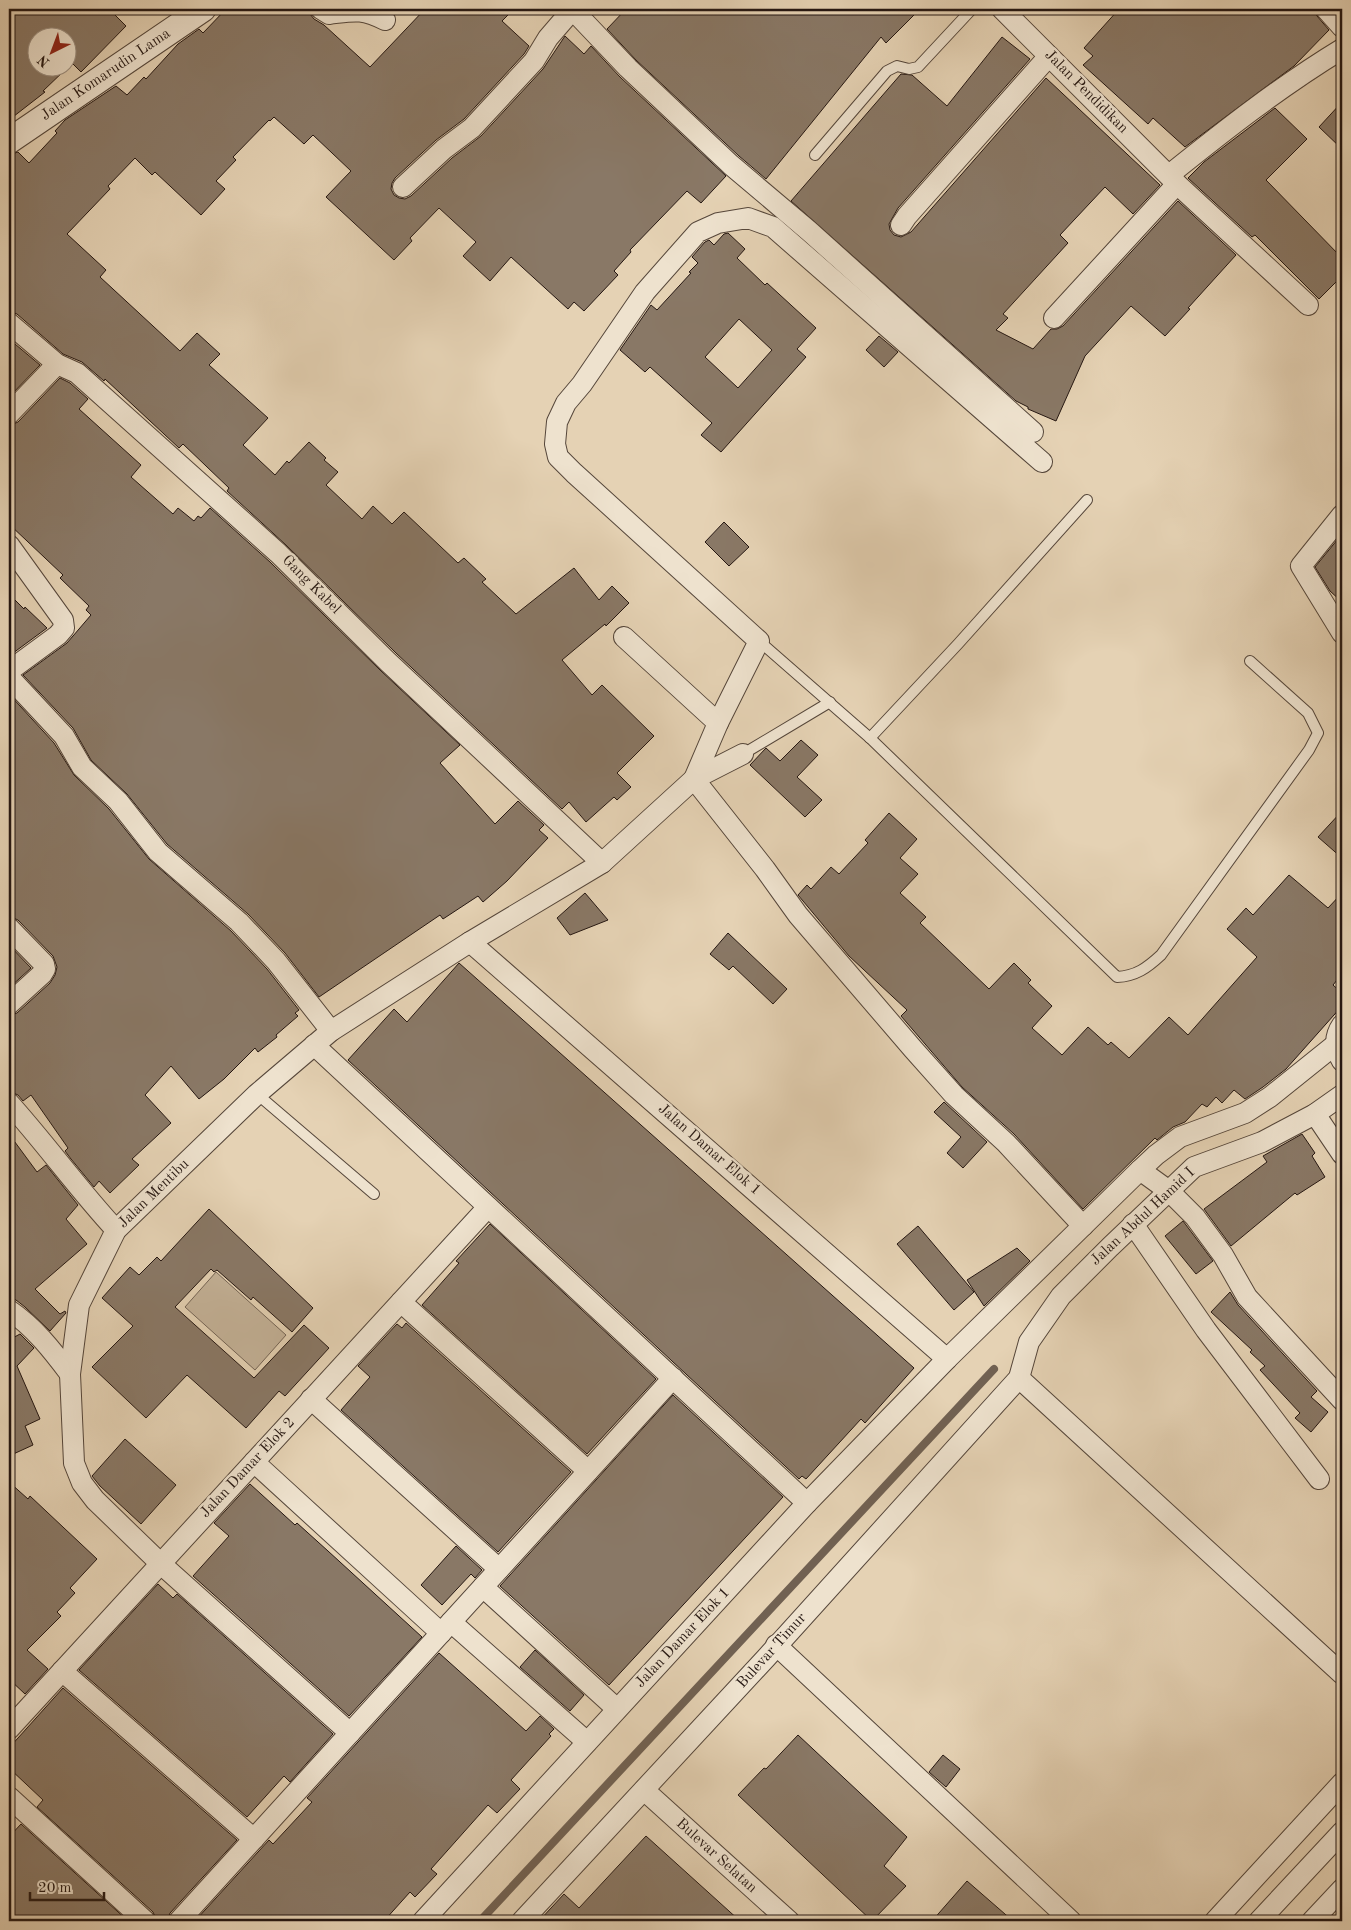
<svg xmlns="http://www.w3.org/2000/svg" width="1351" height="1930" font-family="'Old Standard TT',serif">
	<rect width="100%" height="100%" fill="#e5d2b4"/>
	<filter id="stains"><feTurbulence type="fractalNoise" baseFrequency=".004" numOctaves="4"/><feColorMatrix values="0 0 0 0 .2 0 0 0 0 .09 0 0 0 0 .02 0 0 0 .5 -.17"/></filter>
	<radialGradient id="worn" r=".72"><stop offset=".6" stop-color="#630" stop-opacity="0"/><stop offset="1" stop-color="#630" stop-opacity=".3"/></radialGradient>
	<!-- green -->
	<polygon fill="#c4b298" stroke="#746455" points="216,1272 286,1335 255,1370 185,1307"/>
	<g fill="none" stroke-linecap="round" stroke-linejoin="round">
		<!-- stream -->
		<polyline stroke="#716152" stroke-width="8" points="480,1921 994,1369"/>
	</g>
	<!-- building -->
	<g fill="#897866" stroke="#251712" fill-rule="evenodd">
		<polygon points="9,9 109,9 126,26 81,72 72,63 68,67 68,38 38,38 38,68 67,68 43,91 45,92 9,120"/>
		<polygon points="226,9 309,9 310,14 314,19 324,25 370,67 425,9 514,9 502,21 529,46 524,54 464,119 436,140 395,178 392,183 391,189 394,195 399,198 405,199 411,196 452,158 481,136 543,69 565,36 584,54 591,46 620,77 726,176 701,203 687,191 630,250 631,252 614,271 618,275 584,311 574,302 568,309 511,257 490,281 463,256 476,242 439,208 410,238 412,241 394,260 326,197 351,171 313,135 304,144 274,117 270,121 269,120 233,157 236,160 216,181 225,189 201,215 155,172 152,175 135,158 108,186 110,189 67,234 106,270 100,277 180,351 197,333 220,354 209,365 268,418 243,445 275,475 287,461 289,463 309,442 326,458 324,460 338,472 326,485 362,519 373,506 392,524 404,512 458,563 464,558 486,579 482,582 516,614 574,568 599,600 612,586 629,603 606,626 605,624 562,660 592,695 602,685 654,736 617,773 631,787 617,800 614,797 586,822 569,802 562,809 396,653 286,545 227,491 229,488 183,444 179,448 105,379 104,381 82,362 63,354 17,314 9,311 9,155 18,152 29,163 57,133 55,131 65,120 116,86 127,95 144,77 146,79 178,44 199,29 203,33"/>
		<polygon points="626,9 920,9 886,43 881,37 766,179 739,156 636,60 607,29"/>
		<polygon points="1119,9 1314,9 1317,16 1329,30 1294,66 1185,147 1153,118 1148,124 1083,65 1093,56 1084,48"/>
		<polygon points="1002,37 1030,59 898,208 889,224 890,230 894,235 901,237 911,232 1046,78 1160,185 1133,214 1105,187 1060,235 1068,243 1003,314 1008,318 996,330 1033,349 1051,329 1057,329 1063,326 1178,201 1236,255 1188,308 1190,309 1165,336 1131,306 1085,356 1056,421 1028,409 1028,407 1016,401 791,201 901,74 912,75 947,106"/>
		<polygon points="1342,102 1342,149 1319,127"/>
		<polygon points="1275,108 1307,139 1266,180 1342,258 1342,276 1319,299 1255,235 1252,237 1188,178 1204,162"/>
		<path d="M 728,233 L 745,249 L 737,258 L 765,285 L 767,283 L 816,328 L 797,349 L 806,357 L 721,452 L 701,435 L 712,423 L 650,367 L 645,372 L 620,350 L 651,305 L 657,310 L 691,273 L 689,272 L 698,263 L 692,257 L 705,242 L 709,240 L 714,245 L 724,234 ZM 739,319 L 772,350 L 738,388 L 705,357 Z"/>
		<polygon points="879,336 898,352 884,367 866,350"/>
		<polygon points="15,344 40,365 9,397 9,351"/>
		<polygon points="60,378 70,383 88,399 79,409 141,465 131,477 173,514 178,508 194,521 198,516 201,518 210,508 270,562 380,670 460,745 440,763 495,824 518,801 544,825 539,830 548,838 507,881 483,902 478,896 443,919 440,915 319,997 285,953 248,914 167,844 127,794 91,760 73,728 23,675 67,643 91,615 86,610 89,606 60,578 63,575 9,524 9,426 18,422"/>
		<polygon points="724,522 749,547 729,566 705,542"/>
		<polygon points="1342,534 1342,602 1330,591 1315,567"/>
		<polygon points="9,594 24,609 25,607 47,628 9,656"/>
		<polygon points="9,694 54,743 74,775 109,809 149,859 231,931 267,969 299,1010 295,1013 298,1016 276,1035 277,1037 258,1052 255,1048 224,1079 199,1099 171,1066 145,1095 171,1123 132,1159 139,1165 110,1193 99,1181 94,1187 71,1159 65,1151 68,1148 31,1095 23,1101 18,1095 9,1091 9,1016 17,1013 50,983 55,975 57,967 53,956 18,920 9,916"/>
		<polygon points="801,740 818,755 797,777 822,800 805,817 750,765 766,748 780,761"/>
		<polygon points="1342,811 1342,858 1318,837"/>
		<polygon points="889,813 917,839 900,858 918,874 900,893 926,917 920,923 989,989 1014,963 1031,980 1028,983 1052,1006 1032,1028 1062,1055 1088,1027 1108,1045 1111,1042 1129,1058 1169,1017 1188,1035 1257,957 1227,929 1246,908 1253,915 1289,875 1328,908 1342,893 1342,974 1333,985 1342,993 1342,1006 1286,1069 1263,1087 1245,1099 1234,1090 1222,1103 1216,1097 1207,1107 1202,1104 1185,1122 1173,1127 1157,1140 1155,1138 1083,1209 1014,1134 962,1087 901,1016 907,1010 849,956 798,895 807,885 811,889 831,867 839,874 868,843 865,840"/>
		<polygon points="585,893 608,920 570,935 557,918"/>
		<polygon points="728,933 787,989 773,1004 733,966 729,970 710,954"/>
		<polygon points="9,945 31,968 9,988"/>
		<polygon points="459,963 914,1368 865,1423 861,1419 806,1479 802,1476 799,1479 348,1060 394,1009 407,1022"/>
		<polygon points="944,1102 987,1142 963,1168 947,1153 961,1137 934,1112"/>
		<polygon points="9,1134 37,1172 46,1165 78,1205 66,1219 87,1244 35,1289 60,1314 65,1311 66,1313 50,1331 25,1307 16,1300 9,1298"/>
		<polygon points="1302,1134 1315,1153 1312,1156 1325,1177 1297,1195 1295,1193 1231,1246 1204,1209 1267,1162 1263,1156"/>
		<polygon points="209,1209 313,1308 292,1332 253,1297 251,1300 217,1270 214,1272 211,1269 175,1307 254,1378 304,1325 329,1348 285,1396 279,1391 246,1428 187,1375 146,1418 92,1367 133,1326 102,1298 130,1267 139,1275 157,1257 161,1261"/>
		<polygon points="1183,1221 1213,1261 1196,1274 1165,1236"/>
		<polygon points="490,1224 656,1379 587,1454 422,1305 459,1263 456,1261"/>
		<polygon points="918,1226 974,1292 954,1310 897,1244"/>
		<polygon points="1017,1248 1030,1261 984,1306 967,1280"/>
		<polygon points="1230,1292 1238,1305 1317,1391 1311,1397 1328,1412 1311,1432 1295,1418 1300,1413 1260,1370 1265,1366 1250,1352 1252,1350 1211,1312"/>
		<polygon points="406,1323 571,1472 498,1552 341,1410 370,1377 358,1366 397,1324 402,1328"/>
		<polygon points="20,1334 34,1348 17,1366 40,1419 25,1426 33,1445 9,1456 9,1340"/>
		<polygon points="673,1395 783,1497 609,1685 500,1586"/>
		<polygon points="125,1439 176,1485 141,1524 100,1486 92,1476"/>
		<polygon points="9,1482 28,1499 30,1496 97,1559 70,1588 75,1593 57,1612 61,1616 27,1650 48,1669 25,1694 9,1679"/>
		<polygon points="250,1484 295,1525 297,1523 328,1551 422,1637 349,1716 193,1576 229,1536 214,1523"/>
		<polygon points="456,1546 482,1570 475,1578 471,1574 442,1605 421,1585"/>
		<polygon points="158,1584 173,1598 177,1594 333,1734 290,1782 284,1776 247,1817 79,1670"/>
		<polygon points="535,1650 584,1695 570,1711 520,1667"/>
		<polygon points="439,1653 526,1731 540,1716 554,1729 549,1734 551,1736 511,1780 520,1789 497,1813 488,1805 431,1869 437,1874 415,1897 410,1892 384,1921 195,1921 269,1840 273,1844 312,1802 307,1798"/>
		<polygon points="63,1688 237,1840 170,1913 167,1921 157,1921 153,1912 37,1807 43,1800 9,1768 9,1748"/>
		<polygon points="798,1735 907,1837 884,1866 906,1886 872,1921 738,1795 764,1768 766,1769"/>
		<polygon points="943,1755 960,1769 946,1787 929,1772"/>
		<polygon points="21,1824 128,1921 9,1921 9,1837"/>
		<polygon points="646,1836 740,1921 539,1921 564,1894 579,1908"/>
		<polygon points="967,1881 1013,1921 932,1921"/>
	</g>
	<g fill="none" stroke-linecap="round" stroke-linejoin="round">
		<defs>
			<g id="service">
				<polyline points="815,155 887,71 897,66 909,69 918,67 972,9"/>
				<path d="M 759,641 L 870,738 L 1117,977 C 1136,976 1147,968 1161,955 L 1309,750 L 1318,733 L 1308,713 L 1250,661"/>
				<polyline points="870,738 958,644 1087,500"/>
				<polyline points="743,754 830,702"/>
				<polyline points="257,1094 374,1194"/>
			</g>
			<g id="minor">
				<path d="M 321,9 L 329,14 C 354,11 361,8 385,20"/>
				<polyline points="572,9 628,68 731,165 809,231 1033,432"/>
				<polyline points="1002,9 1177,184 1308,305"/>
				<polyline points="1326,9 1342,27"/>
				<path d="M 1169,175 C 1225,130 1281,86 1342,49"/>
				<polyline points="403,187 444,149 472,128 534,61 548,38 573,9"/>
				<polyline points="901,225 907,216 1049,56"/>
				<polyline points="1054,318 1177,184"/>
				<polyline points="9,323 57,364 77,373 278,553 388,662 602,863"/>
				<polyline points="9,414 57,364"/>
				<polyline points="1042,462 773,227 748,218 718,223 698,232 645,292 582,384 566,403 557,422 555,444 558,457 574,473 759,641 718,723 694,779 765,869 798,915 913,1049 954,1095 1006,1143 1083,1226"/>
				<polyline points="1342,515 1301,566 1342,633"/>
				<polyline points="9,545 63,620 64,628 58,635 9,671"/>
				<polyline points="624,637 718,723"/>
				<polyline points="9,677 64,736 82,767 118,801 158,852 239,922 276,961 331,1031"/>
				<polyline points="9,928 44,964 45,969 42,974 9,1004"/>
				<polyline points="470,942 602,863 694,779 743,754"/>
				<path d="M 1342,1025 C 1333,1038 1335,1049 1342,1061"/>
				<polyline points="314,1045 807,1503"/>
				<path d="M 9,1103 C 46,1144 78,1189 116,1230"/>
				<polyline points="1315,1114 1342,1154"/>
				<polyline points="1140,1170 1156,1155 1180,1137 1245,1113 1270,1097 1336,1044"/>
				<polyline points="1133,1224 1206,1330 1319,1479"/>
				<polyline points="401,1302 588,1471"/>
				<path d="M 9,1310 C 34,1327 52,1350 70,1374"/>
				<polyline points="1019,1378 1342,1674"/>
				<polyline points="311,1399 499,1569"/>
				<polyline points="254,1462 441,1633"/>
				<polyline points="483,1587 617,1709"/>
				<polyline points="451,1622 587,1742"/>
				<polyline points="776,1645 1071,1921"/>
				<polyline points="62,1671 254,1839"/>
				<polyline points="9,1729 488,1207"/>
				<polyline points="350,1733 161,1564 95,1500 82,1483 74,1463 70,1374 79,1305 116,1230 257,1094 331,1031 470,942 947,1359"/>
				<polyline points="644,1790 789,1921"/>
				<polyline points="9,1797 145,1921"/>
				<polyline points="179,1921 673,1378"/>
				<polyline points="423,1921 807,1503 947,1359 1140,1170 1169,1191 1195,1217 1223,1255 1247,1297 1342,1400"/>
				<polyline points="522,1921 766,1658 1019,1378 1029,1342 1061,1296 1110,1247 1194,1167 1262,1142 1315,1114 1342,1095"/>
				<polyline points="1215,1921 1342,1783"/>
				<polyline points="1259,1921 1342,1832"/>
				<polyline points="1312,1921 1342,1889"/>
			</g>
			<polyline id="tertiary" points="9,141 203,9"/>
		</defs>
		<!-- service casing -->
		<use href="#service" stroke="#55463a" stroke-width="12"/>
		<!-- minor casing -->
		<use href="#minor" stroke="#55463a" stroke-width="22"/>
		<!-- tertiary casing -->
		<use href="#tertiary" stroke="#55463a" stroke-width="27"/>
		<!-- service -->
		<use href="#service" stroke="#eee2ce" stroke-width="10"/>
		<!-- minor -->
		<use href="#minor" stroke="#eee2ce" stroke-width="20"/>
		<!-- tertiary -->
		<use href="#tertiary" stroke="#eee2ce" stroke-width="25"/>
	</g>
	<g text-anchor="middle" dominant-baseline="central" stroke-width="5" stroke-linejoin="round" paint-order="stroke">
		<!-- street labels -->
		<g font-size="15" fill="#251712" stroke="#eee2ce">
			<text transform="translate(106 75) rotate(-34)">Jalan Komarudin Lama</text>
			<text transform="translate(1086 92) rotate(45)">Jalan Pendidikan</text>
			<text transform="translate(311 585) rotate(45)">Gang Kabel</text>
			<text transform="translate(709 1150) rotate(41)">Jalan Damar Elok 1</text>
			<text transform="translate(154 1194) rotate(-44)">Jalan Mentibu</text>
			<text transform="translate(1143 1217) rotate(-43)">Jalan Abdul Hamid I</text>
			<text transform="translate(248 1468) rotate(-47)">Jalan Damar Elok 2</text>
			<text transform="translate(683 1638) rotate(-47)">Jalan Damar Elok 1</text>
			<text transform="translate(772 1651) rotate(-48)">Bulevar Timur</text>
			<text transform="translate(716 1856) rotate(42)">Bulevar Selatan</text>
		</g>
	</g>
	<!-- margin -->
	<rect width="1351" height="1930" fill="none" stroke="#e5d2b4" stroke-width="30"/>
	<rect x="10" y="10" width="1331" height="1910" fill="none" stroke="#251712" stroke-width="2.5"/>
	<rect x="15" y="15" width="1321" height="1900" fill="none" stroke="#251712"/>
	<!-- north arrow -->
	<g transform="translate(52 52) rotate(222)"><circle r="24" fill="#eee2ce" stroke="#9e9183"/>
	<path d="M0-4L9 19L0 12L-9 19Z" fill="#8f2418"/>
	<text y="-8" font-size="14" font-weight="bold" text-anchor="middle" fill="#251712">N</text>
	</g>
	<!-- scale -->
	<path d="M30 1892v8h74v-8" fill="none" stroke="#251712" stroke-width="2.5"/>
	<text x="38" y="1892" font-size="15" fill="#251712" stroke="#eee2ce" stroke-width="4" paint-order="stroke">20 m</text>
	<rect width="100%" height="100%" filter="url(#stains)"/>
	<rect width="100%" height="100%" fill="url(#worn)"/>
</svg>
